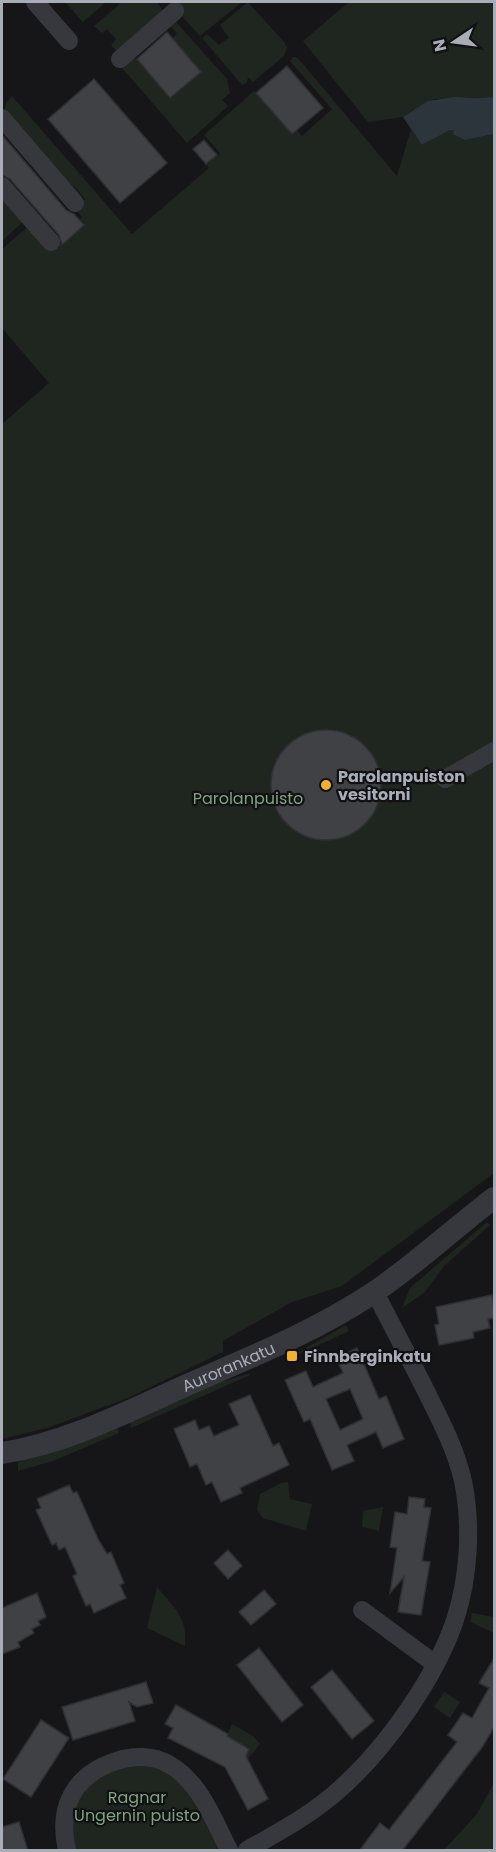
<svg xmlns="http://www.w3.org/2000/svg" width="496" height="1852" font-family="Poppins,sans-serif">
	<rect width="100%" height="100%" fill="#161618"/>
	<!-- green -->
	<g fill="#1e261f">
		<polygon points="65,2 106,2 83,22"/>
		<polygon points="122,2 157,2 164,13 121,56 111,45 116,39 107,29 102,33 94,26"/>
		<polygon points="169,2 242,2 200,36"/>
		<polygon points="248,2 284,42 287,47 284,56 253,82 248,77 247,83 242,85 202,38 207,34 219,45 229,38 220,25"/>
		<polygon points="349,2 494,2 494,97 434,99 403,117 368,122 303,41"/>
		<polygon points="176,22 227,79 230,93 222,100 228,106 187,143 118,63 131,53 171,98 201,72 172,38 177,34 171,26"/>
		<polygon points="293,57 297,57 397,176 411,129 422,145 450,130 454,130 465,140 494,134 494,1173 342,1286 290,1303 223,1341 223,1352 128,1398 47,1428 2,1439 2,424 49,383 2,328 2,249 31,224 49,230 62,245 84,225 80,220 82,217 75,208 85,199 74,186 69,190 4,112 6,103 12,96 132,234 209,168 206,164 220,153 204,135 254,91 292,134 297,130 302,136 332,109 290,61"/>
		<polygon points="2,191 26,219 2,241"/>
		<polygon points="487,1222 490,1225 444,1266 425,1292 402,1308 410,1288"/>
		<polygon points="346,1325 349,1331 297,1355 297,1353"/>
		<polygon points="250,1373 250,1375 131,1428 130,1422 208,1386"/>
		<polygon points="117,1428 119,1433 53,1461 18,1471 18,1462 35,1457"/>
		<polygon points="288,1482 290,1499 312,1504 306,1531 263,1518 257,1510 260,1494 281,1483"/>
		<polygon points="383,1507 379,1531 362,1527 363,1511"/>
		<path d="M 157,1587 C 174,1608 188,1617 185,1646 L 147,1628 Z"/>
		<polygon points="472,1613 494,1617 494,1633 470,1622"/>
		<polygon points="444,1692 460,1702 450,1718 434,1707"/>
		<polygon points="232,1724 253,1736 260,1744 247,1760 246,1756 249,1749 227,1736"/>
		<path d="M 138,1764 L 163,1769 L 192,1794 L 216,1842 L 217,1850 L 73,1850 C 69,1823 73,1794 97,1777 C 106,1769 126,1767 138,1764 Z"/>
		<polygon points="494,1783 494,1850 444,1850 477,1814"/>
	</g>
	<!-- water -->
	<polygon fill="#2c353c" points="454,97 473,98 494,97 494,134 465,140 453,134 454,130 450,130 422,145 403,117 428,101"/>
	<!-- building -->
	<g fill="#404145" stroke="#303034" stroke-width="1.5" fill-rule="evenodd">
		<polygon points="167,32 201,72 170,98 137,59"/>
		<polygon points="287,66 323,108 292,134 256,93"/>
		<polygon points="94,79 167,163 120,203 48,119"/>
		<polygon points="2,135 66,210 74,214 84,225 62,245 59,235 10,179 2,175"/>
		<polygon points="204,140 217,155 206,164 193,149"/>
		<circle cx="326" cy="785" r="55"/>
		<polygon points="492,1295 495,1318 488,1319 490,1328 473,1332 474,1338 439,1345 435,1325 439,1324 436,1307"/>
		<path d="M 357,1348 L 379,1399 L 386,1396 L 404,1439 L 383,1448 L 376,1432 L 347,1445 L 354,1461 L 332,1470 L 310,1419 L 304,1422 L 285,1380 L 306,1371 L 313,1387 L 343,1373 L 336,1358 ZM 350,1389 L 363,1419 L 340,1430 L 326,1399 Z"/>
		<polygon points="250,1395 273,1446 279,1443 289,1465 240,1488 242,1493 221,1502 212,1482 206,1485 197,1464 190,1467 174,1429 195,1420 199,1430 209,1426 214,1436 239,1425 229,1404"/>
		<polygon points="69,1485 73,1493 77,1492 98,1539 107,1554 111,1552 124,1583 120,1585 126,1598 94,1613 90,1604 86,1606 73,1576 77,1574 65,1547 59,1550 56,1543 52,1545 36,1510 41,1508 37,1499"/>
		<polygon points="409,1497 425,1499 424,1507 431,1508 422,1561 430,1562 421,1615 398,1612 404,1577 390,1593 397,1548 390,1547 395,1512 407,1514"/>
		<polygon points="228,1550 242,1566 228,1579 214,1563"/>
		<polygon points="264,1590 276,1604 251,1625 239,1612"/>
		<polygon points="37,1593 46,1617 38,1621 40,1625 32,1629 34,1633 18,1642 20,1647 2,1654 2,1608"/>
		<polygon points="259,1648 303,1705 282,1722 237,1665"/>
		<polygon points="495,1657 495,1725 483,1746 402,1851 359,1851 380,1823 389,1830 457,1742 448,1735 463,1713 472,1718 489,1688 479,1683"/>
		<polygon points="332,1670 374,1721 352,1739 311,1687"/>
		<polygon points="146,1682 153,1703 137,1707 129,1702 135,1721 73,1740 62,1707"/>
		<polygon points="176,1705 228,1734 227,1736 249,1749 246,1756 268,1799 248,1810 225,1767 168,1738 173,1728 165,1724"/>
		<polygon points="41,1720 69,1738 31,1797 3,1779"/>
		<polygon points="19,1822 28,1851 2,1851 2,1827"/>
	</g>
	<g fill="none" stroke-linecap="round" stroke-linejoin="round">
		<!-- minor -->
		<g stroke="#37383d" stroke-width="18">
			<polyline points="35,2 69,41"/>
			<polyline points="120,59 175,11"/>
			<polyline points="2,118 75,203"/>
			<polyline points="2,186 51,242"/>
			<polyline points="445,779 494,751"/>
			<polyline points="362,1610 435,1664"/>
			<path d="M 67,1850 C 57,1807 74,1775 116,1761 C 133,1755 154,1755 170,1765 C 200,1782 214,1821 229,1850"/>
			<path d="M 247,1850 C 279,1832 314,1813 341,1788 C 386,1748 436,1677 455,1620 C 469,1578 472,1525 463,1481 C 456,1450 441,1421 427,1393 C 410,1359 392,1326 375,1292"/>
		</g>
		<!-- tertiary -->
		<path stroke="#37383d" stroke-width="22" id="s1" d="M 2,1453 C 67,1443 129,1411 189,1384 C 251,1357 316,1331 373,1293 C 415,1265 453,1229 494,1198"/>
	</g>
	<!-- markers -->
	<g fill="#f2b134" stroke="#111113" stroke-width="2">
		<circle cx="326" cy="785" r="6"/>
		<rect x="286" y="1350" width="12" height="12" rx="3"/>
	</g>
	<g text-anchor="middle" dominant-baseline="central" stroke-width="4.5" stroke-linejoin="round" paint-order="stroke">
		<!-- poi labels -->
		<g font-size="16" font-weight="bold" fill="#a8adb8" stroke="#111113" text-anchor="start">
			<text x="338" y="776">Parolanpuiston<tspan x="338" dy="18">vesitorni</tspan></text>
			<text x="304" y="1356">Finnberginkatu</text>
		</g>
		<!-- park labels -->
		<g font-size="16" fill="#7fa381" stroke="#111113">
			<text x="248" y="798">Parolanpuisto</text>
			<text x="137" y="1797">Ragnar<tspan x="137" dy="18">Ungernin puisto</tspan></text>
		</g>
		<!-- street labels -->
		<g font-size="16" fill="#a8adb8" stroke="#111113">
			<text stroke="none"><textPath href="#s1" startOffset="243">Aurorankatu</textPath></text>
		</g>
	</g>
	<!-- border -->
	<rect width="496" height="1852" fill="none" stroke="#a8adb8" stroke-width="6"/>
	<!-- north arrow -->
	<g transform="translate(454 42) rotate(257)" stroke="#111113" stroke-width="4.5" paint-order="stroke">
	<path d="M0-4.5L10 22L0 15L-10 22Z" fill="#a8adb8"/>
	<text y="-9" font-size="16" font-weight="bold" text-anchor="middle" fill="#a8adb8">N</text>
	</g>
</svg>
